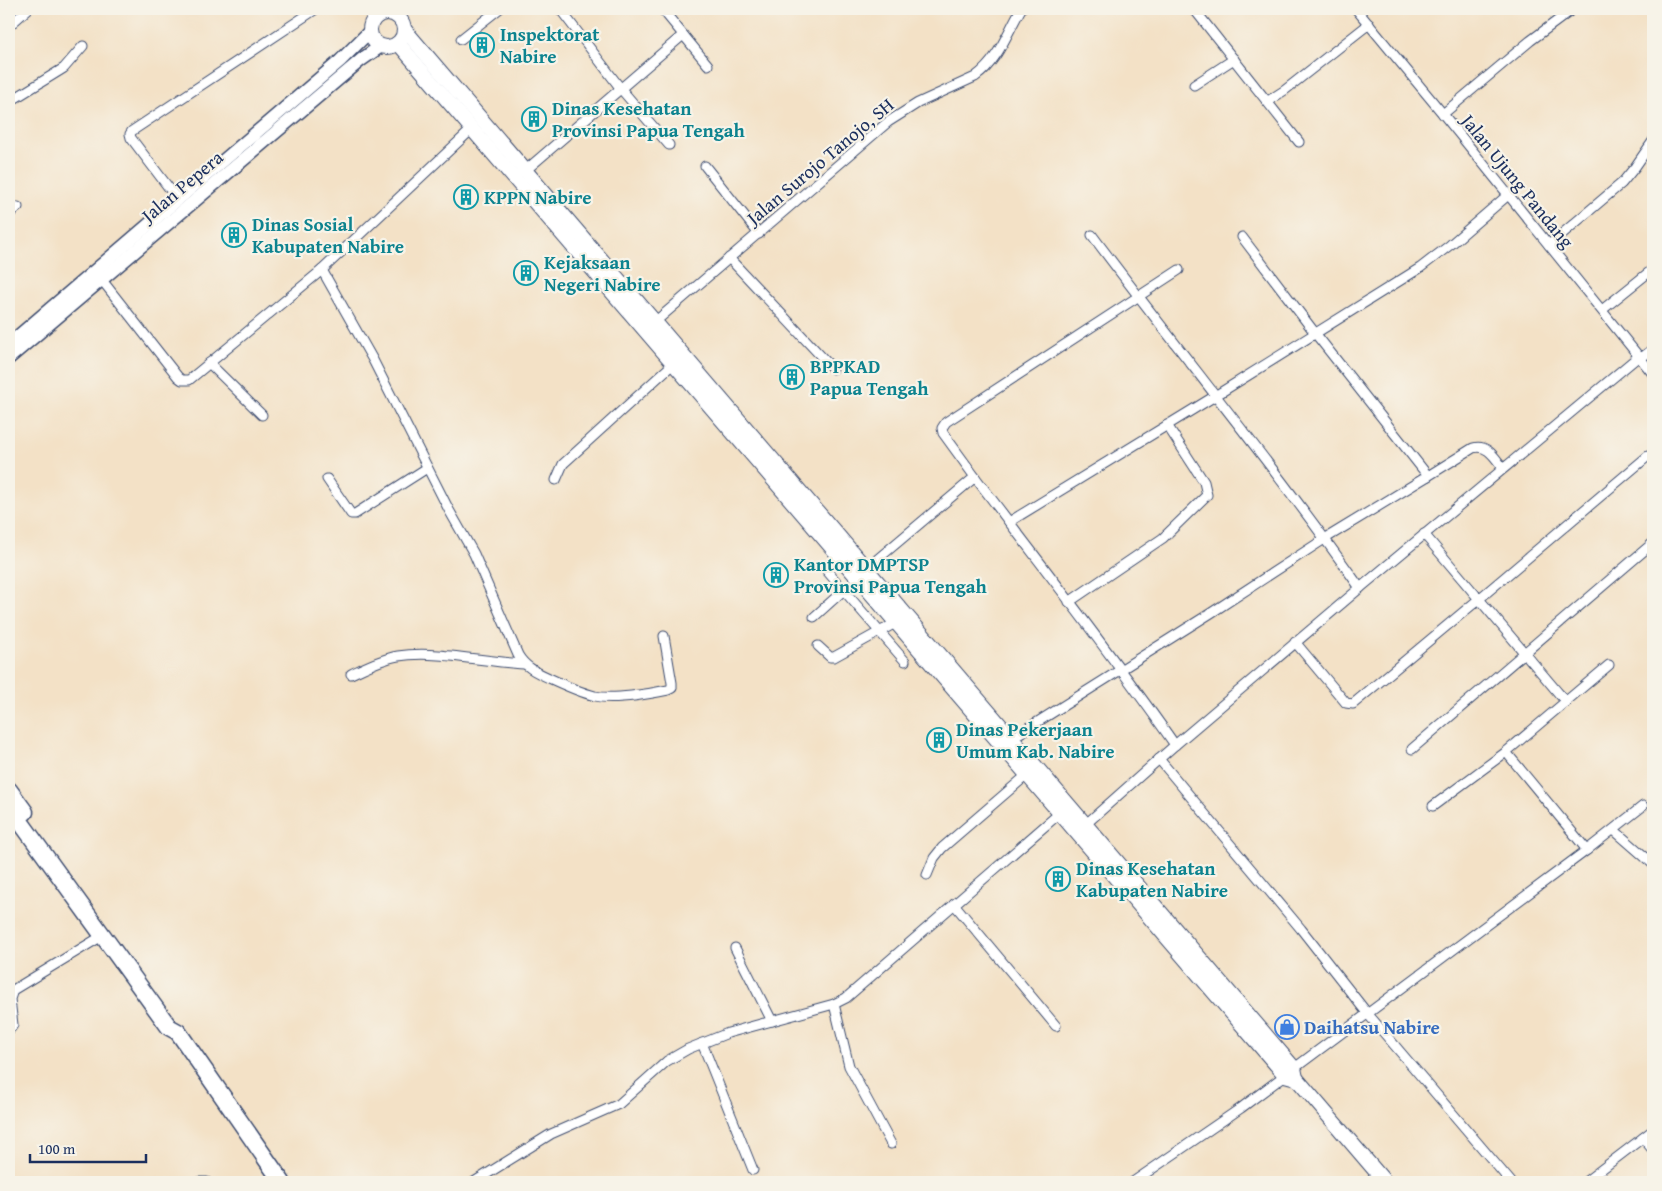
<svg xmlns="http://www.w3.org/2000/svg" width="1662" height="1191" font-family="'Gentium Book Plus',serif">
	<rect width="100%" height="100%" fill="#f7f3e8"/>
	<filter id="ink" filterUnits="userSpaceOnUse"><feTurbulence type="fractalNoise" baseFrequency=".02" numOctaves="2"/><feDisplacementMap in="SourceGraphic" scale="10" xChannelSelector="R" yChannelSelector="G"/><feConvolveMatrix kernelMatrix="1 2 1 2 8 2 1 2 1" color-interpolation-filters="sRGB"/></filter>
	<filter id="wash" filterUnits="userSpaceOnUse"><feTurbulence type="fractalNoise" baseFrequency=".0096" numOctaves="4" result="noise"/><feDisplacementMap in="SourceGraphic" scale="20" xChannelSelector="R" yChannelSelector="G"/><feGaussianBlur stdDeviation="1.12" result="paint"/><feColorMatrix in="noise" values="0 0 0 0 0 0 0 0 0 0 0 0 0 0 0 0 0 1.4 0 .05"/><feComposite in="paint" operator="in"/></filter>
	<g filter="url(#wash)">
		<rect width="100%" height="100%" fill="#f3e1c6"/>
	</g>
	<g filter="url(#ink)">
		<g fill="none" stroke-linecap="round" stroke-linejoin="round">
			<defs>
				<g id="street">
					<polyline points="560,9 621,89 669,145"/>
					<polyline points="662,9 708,65"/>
					<polyline points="1194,9 1299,142"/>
					<polyline points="1356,9 1443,114 1653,374"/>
					<polyline points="9,26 28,9"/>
					<polyline points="461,39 499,9"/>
					<polyline points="1194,85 1234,59"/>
					<polyline points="1268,101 1285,90 1369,24"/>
					<polyline points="9,102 64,68 83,46"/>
					<polyline points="1443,114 1530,41 1573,9"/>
					<polyline points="705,166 759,234"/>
					<polyline points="526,170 683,35"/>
					<polyline points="178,200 131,138 130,134 132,131 316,9"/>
					<polyline points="9,214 18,207"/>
					<polyline points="1549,245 1622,183 1635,167 1653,141"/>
					<polyline points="729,258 833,369"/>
					<path d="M 322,270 L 373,360 L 449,510 L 474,554 L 518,655 C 525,667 536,672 549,678 C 564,685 579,692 595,696 C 613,700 649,694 668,690 L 672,688 L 672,683 L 664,636"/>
					<polyline points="98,275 178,377 182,380 189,380 322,270 472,129"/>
					<polyline points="1602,310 1653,269"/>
					<path d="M 656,321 L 888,122 L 918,103 L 975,77 C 998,61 1007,33 1021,9"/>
					<polyline points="1641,358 1653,349"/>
					<polyline points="209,363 262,415"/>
					<path d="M 1428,476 L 1473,448 C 1488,444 1495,458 1503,468"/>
					<path d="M 975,477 C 1042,566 1111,653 1175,745"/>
					<polyline points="327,479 351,514 355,514 427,468"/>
					<polyline points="556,480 563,464 674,363"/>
					<polyline points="1009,522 1215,396 1420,268 1450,245 1508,195"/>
					<polyline points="1424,534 1566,702"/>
					<polyline points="867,568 975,477 943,433 942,428 946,422 1179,270"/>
					<polyline points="827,571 905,661"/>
					<polyline points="1360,588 1639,356"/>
					<polyline points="1069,602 1163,538 1207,495 1204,482 1167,425"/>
					<polyline points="814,617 844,590"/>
					<polyline points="1295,642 1346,703 1353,704 1479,599 1648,456"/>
					<polyline points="818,646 830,657 834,657 899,621"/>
					<path d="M 351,674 C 366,667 381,659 398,656 C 436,650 485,662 524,664"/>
					<polyline points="1012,738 1211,613 1326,538 1428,476 1315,333 1242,237"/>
					<polyline points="1412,749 1653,543"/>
					<polyline points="1506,752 1587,850"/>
					<polyline points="1159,759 1301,929 1367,1013 1511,1182"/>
					<polyline points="1433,806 1506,752 1609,665"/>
					<path d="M 1086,824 L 1175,745 L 1360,588 C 1275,467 1180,353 1092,235"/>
					<polyline points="1614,830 1653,864"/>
					<polyline points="927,875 934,858 942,848 1028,774"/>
					<polyline points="954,904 1056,1026"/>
					<polyline points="735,948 772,1021"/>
					<polyline points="834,1004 849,1066 891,1144"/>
					<polyline points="11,1028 13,1025 10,999 13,990 102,936"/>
					<polyline points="702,1043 753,1170"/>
					<polyline points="1643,1138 1653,1150"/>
					<polyline points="199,1182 207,1182"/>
					<polyline points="474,1182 551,1134 619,1104 667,1061 688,1049 728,1033 834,1004 846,998 1061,812"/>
					<polyline points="1133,1182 1241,1108 1587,850 1643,806"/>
					<polyline points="1585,1182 1653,1130"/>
				</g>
				<g id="secondary">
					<polyline points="9,344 340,61 370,31"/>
					<polyline points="9,358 361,60 381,46"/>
				</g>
				<g id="primary">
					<circle cx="387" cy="30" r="17"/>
					<polyline points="404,29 1294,1068 1296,1078"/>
					<polyline points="398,43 1285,1075 1296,1078 1385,1182"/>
				</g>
				<g id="highway">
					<polyline points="9,790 25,812"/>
					<polyline points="9,806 169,1027 178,1032 282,1182"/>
				</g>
			</defs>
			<!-- street casing -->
			<use href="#street" stroke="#3b4a6e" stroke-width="11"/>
			<!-- secondary casing -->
			<use href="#secondary" stroke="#3b4a6e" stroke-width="15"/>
			<!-- primary casing -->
			<use href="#primary" stroke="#3b4a6e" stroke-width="16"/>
			<!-- highway casing -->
			<use href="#highway" stroke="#3b4a6e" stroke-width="19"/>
			<!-- street -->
			<use href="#street" stroke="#fff" stroke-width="9"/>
			<!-- secondary -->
			<use href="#secondary" stroke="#fff" stroke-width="12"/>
			<!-- primary -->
			<use href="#primary" stroke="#fff" stroke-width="14"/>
			<!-- highway -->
			<use href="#highway" stroke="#fff" stroke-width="16"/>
		</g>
	</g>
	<!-- icons -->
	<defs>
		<symbol id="building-ring" viewBox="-11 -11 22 22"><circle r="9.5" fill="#f7f3e8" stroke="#0f9aa8" stroke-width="1.5"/><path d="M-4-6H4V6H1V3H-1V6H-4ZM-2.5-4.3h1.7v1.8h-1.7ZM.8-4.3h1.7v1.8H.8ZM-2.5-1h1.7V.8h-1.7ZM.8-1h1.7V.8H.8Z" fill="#0f9aa8"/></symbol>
		<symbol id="shop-ring" viewBox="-11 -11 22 22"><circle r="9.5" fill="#f7f3e8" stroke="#3f7fe0" stroke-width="1.5"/><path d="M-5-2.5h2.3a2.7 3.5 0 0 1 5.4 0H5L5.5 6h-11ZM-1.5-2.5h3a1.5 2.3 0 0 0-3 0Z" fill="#3f7fe0"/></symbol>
	</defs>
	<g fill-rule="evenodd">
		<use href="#building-ring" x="468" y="31" width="28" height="28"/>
		<use href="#building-ring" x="520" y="105" width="28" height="28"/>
		<use href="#building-ring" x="452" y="183" width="28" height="28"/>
		<use href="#building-ring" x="220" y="221" width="28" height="28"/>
		<use href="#building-ring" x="512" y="259" width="28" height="28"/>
		<use href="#building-ring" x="778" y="363" width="28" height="28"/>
		<use href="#building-ring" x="762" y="561" width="28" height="28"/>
		<use href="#building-ring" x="925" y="726" width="28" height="28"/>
		<use href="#building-ring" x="1044" y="865" width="28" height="28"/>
		<use href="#shop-ring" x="1273" y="1013" width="28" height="28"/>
	</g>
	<g text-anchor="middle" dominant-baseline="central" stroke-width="4.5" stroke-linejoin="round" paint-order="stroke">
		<!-- culture labels -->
		<g font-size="19" font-weight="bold" fill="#0d838f" stroke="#f7f3e8" text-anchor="start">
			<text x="500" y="34">Inspektorat<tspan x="500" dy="22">Nabire</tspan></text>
			<text x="552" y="108">Dinas Kesehatan<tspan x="552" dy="22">Provinsi Papua Tengah</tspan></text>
			<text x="484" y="197">KPPN Nabire</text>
			<text x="252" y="224">Dinas Sosial<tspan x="252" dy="22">Kabupaten Nabire</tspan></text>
			<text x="544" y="262">Kejaksaan<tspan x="544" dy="22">Negeri Nabire</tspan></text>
			<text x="810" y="366">BPPKAD<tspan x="810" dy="22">Papua Tengah</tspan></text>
			<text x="794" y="564">Kantor DMPTSP<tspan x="794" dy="22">Provinsi Papua Tengah</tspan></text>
			<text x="956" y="729">Dinas Pekerjaan<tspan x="956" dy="22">Umum Kab. Nabire</tspan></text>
			<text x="1076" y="868">Dinas Kesehatan<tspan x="1076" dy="22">Kabupaten Nabire</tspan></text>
		</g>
		<!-- street labels -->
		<g font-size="19" fill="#1b2f5e" stroke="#f7f3e8">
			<text transform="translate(820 161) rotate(-40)">Jalan Surojo Tanojo, SH</text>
			<text transform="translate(1518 181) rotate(51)">Jalan Ujung Pandang</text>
			<text transform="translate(182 186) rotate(-40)">Jalan Pepera</text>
		</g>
		<!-- shop labels -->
		<g font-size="19" font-weight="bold" fill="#366cbe" stroke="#f7f3e8" text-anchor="start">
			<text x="1304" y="1027">Daihatsu Nabire</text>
		</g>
	</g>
	<!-- margin -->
	<rect width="1662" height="1191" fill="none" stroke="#f7f3e8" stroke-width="30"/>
	<!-- scale -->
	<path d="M30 1154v8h116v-8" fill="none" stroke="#1b2f5e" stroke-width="2.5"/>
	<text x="38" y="1154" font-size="15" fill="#1b2f5e" stroke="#f7f3e8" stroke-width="4" paint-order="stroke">100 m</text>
</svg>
